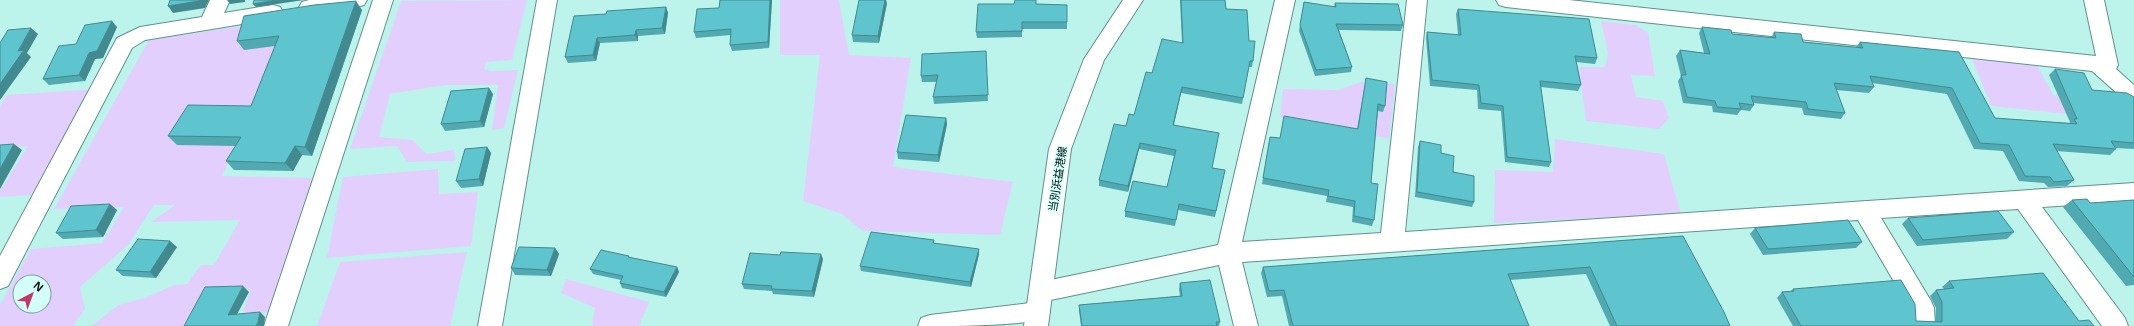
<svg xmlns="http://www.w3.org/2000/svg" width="2134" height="326" font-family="'Open Sans','Noto Sans JP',sans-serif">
	<rect width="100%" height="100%" fill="#bcf4eb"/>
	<!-- green -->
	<g fill="#e3cffe" fill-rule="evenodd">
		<polygon points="527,0 512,60 486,62 484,69 491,71 518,70 504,128 492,130 498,85 445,85 390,94 379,137 413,140 426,154 454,150 455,161 407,162 397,146 350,149 401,1"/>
		<polygon points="780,0 839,0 849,55 911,58 893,167 1013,182 1000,235 863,231 842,214 803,201 820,55 780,55"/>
		<path d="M 283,20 L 253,111 L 222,176 L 313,178 L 272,311 L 241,318 L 251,289 L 209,290 L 190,326 L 91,326 L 119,305 L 147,297 L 174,285 L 187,284 L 201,265 L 214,265 L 240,220 L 151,222 L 175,205 L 154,205 L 128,245 L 80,287 L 85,309 L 73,326 L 0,326 L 0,305 L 31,249 L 102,243 L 124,207 L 54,209 L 149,40 ZM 20,282 L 44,282 L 44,306 L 20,306 Z"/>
		<polygon points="1601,21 1636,25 1648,33 1655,76 1631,75 1636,97 1663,101 1669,118 1659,129 1586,121 1579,67 1605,67 1608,53"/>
		<polygon points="1972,59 2037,65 2054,96 2095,102 2104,118 1991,106"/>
		<polygon points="1361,82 1395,84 1389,139 1280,117 1283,89 1338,90"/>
		<polygon points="97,89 34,195 0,197 0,191 28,146 0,148 0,106 7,95"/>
		<polygon points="1555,139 1664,154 1681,214 1494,223 1495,170 1553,172"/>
		<polygon points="438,169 439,194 478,192 471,246 327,258 343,177"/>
		<polygon points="467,252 450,326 317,326 340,262"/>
		<polygon points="566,279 649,302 639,326 592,326 595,308 561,293"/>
	</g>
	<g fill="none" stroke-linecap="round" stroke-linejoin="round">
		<defs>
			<g id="minor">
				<polygon points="210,0 230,0 224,13 273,5 280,7 283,12 280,17 273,19 145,40 132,48 8,286 0,289 0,256 117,38 140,27 202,17"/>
				<polygon points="309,0 367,0 364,5 357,7 309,14 302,12 299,7 302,2"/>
				<polygon points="373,0 393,0 288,326 264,326"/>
				<polygon points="537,0 557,0 502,326 478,326"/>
				<polygon points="1275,0 1295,0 1242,242 1381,233 1407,0 1427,0 1405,232 2134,183 2134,201 2042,207 2125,318 2128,326 2102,326 2018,209 1881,218 1931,301 1934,308 1935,326 1911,326 1910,309 1858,220 1242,262 1258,326 1234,326 1219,265 1041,302 1033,299 1029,292 1033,285 1041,282 1218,245"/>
				<polygon points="1496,0 1569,0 2096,56 2084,0 2104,0 2118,65 2116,69 2134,85 2134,105 2127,102 2092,71 1506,7 1499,5"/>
				<path d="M 1038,302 L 1047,305 L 1050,312 L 1047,319 C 1011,326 956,326 918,326 L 921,318 L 930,315 Z"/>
			</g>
			<polygon id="primary" points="1123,0 1143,0 1104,60 1071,149 1048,326 1024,326 1049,149 1084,59"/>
		</defs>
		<!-- minor casing -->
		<use href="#minor" stroke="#5e938b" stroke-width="2"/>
		<!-- primary casing -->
		<use href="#primary" stroke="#5e938b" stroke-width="2"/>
		<!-- minor -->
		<use href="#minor" fill="#fff" fill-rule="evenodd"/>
		<!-- primary -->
		<use href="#primary" fill="#fff" fill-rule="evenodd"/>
	</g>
	<!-- wall -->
	<g fill="#51a9b1">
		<polygon points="720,0 772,0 769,48 732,51 730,45 731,35 696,38 694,32 719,8"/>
		<polygon points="1180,0 1225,0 1226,9 1249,41 1253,61 1252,67 1249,67 1242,104 1181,93 1174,125 1219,133 1212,168 1225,170 1215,217 1178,210 1175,226 1125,217 1125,211 1167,187 1174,156 1139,149 1128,192 1099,186 1099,180 1126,126 1134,115 1152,73 1182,43"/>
		<polygon points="1304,2 1334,7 1335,3 1403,25 1401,31 1339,30 1352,67 1351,72 1315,76 1299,31"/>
		<polygon points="887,3 879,43 853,42 852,35"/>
		<polygon points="1036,4 1067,5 1067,29 1022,29 1022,37 977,38 976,32"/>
		<polygon points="666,7 668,13 665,34 638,36 638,41 600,43 596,61 568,63 565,57 606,14"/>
		<polygon points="1458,9 1597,58 1595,64 1576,62 1581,85 1578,91 1541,87 1551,162 1549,167 1505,162 1501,111 1478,109 1477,90 1430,86 1426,38 1427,32 1458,35 1456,14"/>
		<polygon points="362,10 312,156 302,155 293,171 234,170 226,161 236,146 177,145 168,136 251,106 275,46 244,50 237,41"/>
		<polygon points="117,27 103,58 95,59 85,81 49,85 43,79 76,44"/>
		<polygon points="1702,27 1732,34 1771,38 1774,32 1803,42 1856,47 1860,42 1959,52 1995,118 2069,123 2070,122 2049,75 2055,69 2092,90 2134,97 2134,149 2115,148 2116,149 2110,155 2056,151 2074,180 2067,186 2048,187 2044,183 2019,181 2003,151 1974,149 1947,94 1872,83 1874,87 1869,93 1836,90 1845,113 1841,119 1804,115 1802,108 1753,103 1754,105 1750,111 1741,110 1737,115 1713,112 1712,106 1683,103 1678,81 1681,76 1676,56 1680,50 1704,53 1699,33"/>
		<polygon points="986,51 988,101 934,104 933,97 937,82 922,82 921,76"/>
		<polygon points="1366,78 1385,106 1383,112 1378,111 1371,183 1374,220 1372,226 1352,222 1353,207 1326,202 1327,196 1262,184 1269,143 1280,138 1283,123 1357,129 1365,84"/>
		<polygon points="493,94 484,127 445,131 441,124"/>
		<polygon points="946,118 947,124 939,162 898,159 897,152"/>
		<polygon points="1420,141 1441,153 1474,202 1472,207 1415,197 1418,147"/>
		<polygon points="487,147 491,153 483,186 461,188 456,181"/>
		<polygon points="2072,200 2090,203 2134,200 2134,285 2126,286 2063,207"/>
		<polygon points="117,210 103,237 63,239 56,233"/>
		<polygon points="1908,218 2014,232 2007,239 1917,246 1902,224"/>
		<polygon points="1755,228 1862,242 1856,248 1763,255 1750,234"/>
		<polygon points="1683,236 1730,326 1610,326 1586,274 1510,280 1529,326 1289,326 1282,296 1267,297 1261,273 1263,267"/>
		<polygon points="934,240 934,243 979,254 971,287 861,271 860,266"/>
		<polygon points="177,247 156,278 123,276 116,270"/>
		<polygon points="555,248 559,254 551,276 515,275 511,268"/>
		<polygon points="629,256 630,258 677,267 679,272 666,297 622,288 620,283 621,280 593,274 590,269"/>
		<polygon points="823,259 814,297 773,294 772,291 744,289 742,284"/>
		<polygon points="1949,281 2079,321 2094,326 1793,326 1777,298 1782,292 1791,291 1793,289 1916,321 1935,322 1936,308 1930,296 1936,290 1944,289 1942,287"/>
		<polygon points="1180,283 1220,322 1219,326 1081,326 1079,311 1079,305 1180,296 1179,289"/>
	</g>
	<!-- shaded-wall -->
	<g fill="#428990">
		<polygon points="200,0 209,0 205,8 173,13 168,6"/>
		<polygon points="227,0 245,0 245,2 230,4"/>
		<polygon points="277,0 304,0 256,7 253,4"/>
		<polygon points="770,0 772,0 769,48 768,42"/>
		<polygon points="885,0 886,0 887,3 879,43 878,36"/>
		<polygon points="356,1 362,10 312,156 305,147"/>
		<polygon points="666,7 668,13 665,34 662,28"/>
		<polygon points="112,21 117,27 103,58 95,59 85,81 79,75 89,53"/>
		<polygon points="31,28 38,34 27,53 31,57 0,100 0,84"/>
		<polygon points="636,30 638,36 638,41 635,35"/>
		<polygon points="597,38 600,43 596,61 593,55"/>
		<polygon points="1182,87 1181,93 1172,131 1173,125"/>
		<polygon points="489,88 493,94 484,127 480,121"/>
		<polygon points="946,118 947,124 939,162 938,155"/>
		<polygon points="1140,143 1139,149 1128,192 1128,186"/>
		<polygon points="14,144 22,150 0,189 0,169"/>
		<polygon points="295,146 302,155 293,171 285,163"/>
		<polygon points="487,147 491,153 483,186 479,179"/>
		<polygon points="110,204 117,210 103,237 96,230"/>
		<polygon points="170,241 177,247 156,278 150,272"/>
		<polygon points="555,248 559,254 551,276 547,270"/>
		<polygon points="979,249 979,254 971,287 970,282"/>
		<polygon points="821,254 823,259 814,297 812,291"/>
		<polygon points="677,267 679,272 666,297 664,292"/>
		<polygon points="243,286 249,292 234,320 228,315"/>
		<polygon points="260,312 265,317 264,326 256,326"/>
	</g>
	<!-- building -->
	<g fill="#5ec4ce" stroke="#428990">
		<polygon points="170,0 200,0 199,1 168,6"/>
		<polygon points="254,0 277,0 253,4"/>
		<polygon points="720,0 770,0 768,42 730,45 731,29 694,32 697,9 719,8"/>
		<polygon points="859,0 885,0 878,36 852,35"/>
		<polygon points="1015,0 1036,0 1036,4 1067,5 1067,22 1022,22 1022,31 976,32 978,4 1014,4"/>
		<polygon points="1181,0 1225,0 1226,9 1247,10 1249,41 1255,41 1253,61 1250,61 1243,98 1182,87 1173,125 1219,133 1212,168 1225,170 1216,211 1179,204 1176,220 1125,211 1133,181 1167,187 1176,150 1140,143 1128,186 1099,180 1114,124 1126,126 1129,114 1134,115 1146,72 1152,73 1162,39 1183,43"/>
		<polygon points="356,1 305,147 295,146 285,163 226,161 241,137 168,136 188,105 251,106 279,36 237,41 244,16 314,5"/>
		<polygon points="1304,2 1336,7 1335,3 1398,4 1403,25 1336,24 1352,67 1316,70 1300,25"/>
		<polygon points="666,7 662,28 636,30 635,35 597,38 593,55 565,57 574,16 606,14 607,11"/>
		<polygon points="1458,9 1589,19 1597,58 1575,56 1581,85 1540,81 1551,162 1507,157 1503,106 1481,103 1479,85 1432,80 1427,32 1461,35"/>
		<polygon points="112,21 97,51 89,53 79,75 43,79 59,46 76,44 85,25"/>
		<polygon points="1702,27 1731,30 1732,34 1776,38 1774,32 1801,34 1803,42 1863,48 1860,42 1959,52 1995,118 2077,124 2074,119 2077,119 2055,69 2084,73 2092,90 2127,93 2134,97 2134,143 2111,141 2116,149 2053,144 2074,180 2054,182 2050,177 2025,176 2009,145 1980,143 1952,88 1870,76 1874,87 1834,83 1845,113 1808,109 1806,102 1751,96 1754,105 1739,103 1741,109 1717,107 1715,101 1687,97 1681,75 1686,75 1680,50 1710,54"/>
		<polygon points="31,28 18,51 24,50 0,84 0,43 8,30"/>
		<polygon points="986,51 988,95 933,97 938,75 921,76 922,54"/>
		<polygon points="1366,78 1387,82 1385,106 1378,104 1371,183 1378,184 1374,220 1354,216 1355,201 1328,196 1329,190 1263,178 1270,137 1280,138 1284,116 1358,129"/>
		<polygon points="489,88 480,121 441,124 451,91"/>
		<polygon points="906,115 946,118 938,155 897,152"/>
		<polygon points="1420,141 1441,145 1441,153 1454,156 1453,172 1474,176 1474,202 1417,192"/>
		<polygon points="14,144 0,169 0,145"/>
		<polygon points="487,147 479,179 456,181 465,149"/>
		<polygon points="2087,199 2090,203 2134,200 2134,277 2072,200"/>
		<polygon points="110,204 96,230 56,233 71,206"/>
		<polygon points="1998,211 2014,232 1923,240 1908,218"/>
		<polygon points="1848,220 1862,242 1768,249 1755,228"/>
		<polygon points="871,232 934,240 933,243 979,249 970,282 860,266"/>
		<polygon points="1683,236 1724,312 1730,326 1617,326 1590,267 1508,274 1529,326 1293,326 1284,290 1269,291 1263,267"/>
		<polygon points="138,239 170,241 150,272 116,270"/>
		<polygon points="519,247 555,248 547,270 511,268"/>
		<polygon points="601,250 629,256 628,257 677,267 664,292 620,283 623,276 590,269"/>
		<polygon points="781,252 821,254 812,291 771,289 772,286 742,284 750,253 780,255"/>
		<polygon points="2043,273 2079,321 2089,320 2094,326 1801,326 1782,292 1794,291 1793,289 1901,280 1915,304 1916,321 1942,322 1942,302 1936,290 1954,288 1949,281"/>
		<polygon points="1210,280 1220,322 1216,322 1217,326 1082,326 1079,305 1182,296 1180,283"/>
		<polygon points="243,286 228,315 260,312 258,322 256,326 184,326 205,287"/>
	</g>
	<g text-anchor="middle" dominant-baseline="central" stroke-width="3" stroke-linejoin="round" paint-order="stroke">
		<!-- street labels -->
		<g font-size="11" fill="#000f0d" stroke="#d2fff7">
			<text transform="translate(1057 179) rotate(-81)">当別浜益港線</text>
		</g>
	</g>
	<!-- north arrow -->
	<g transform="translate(32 294) rotate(41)"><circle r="19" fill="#d2fff7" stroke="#7e9f99"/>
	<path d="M0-3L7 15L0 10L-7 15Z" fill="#c33667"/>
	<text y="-6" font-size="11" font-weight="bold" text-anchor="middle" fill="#000f0d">N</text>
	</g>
</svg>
